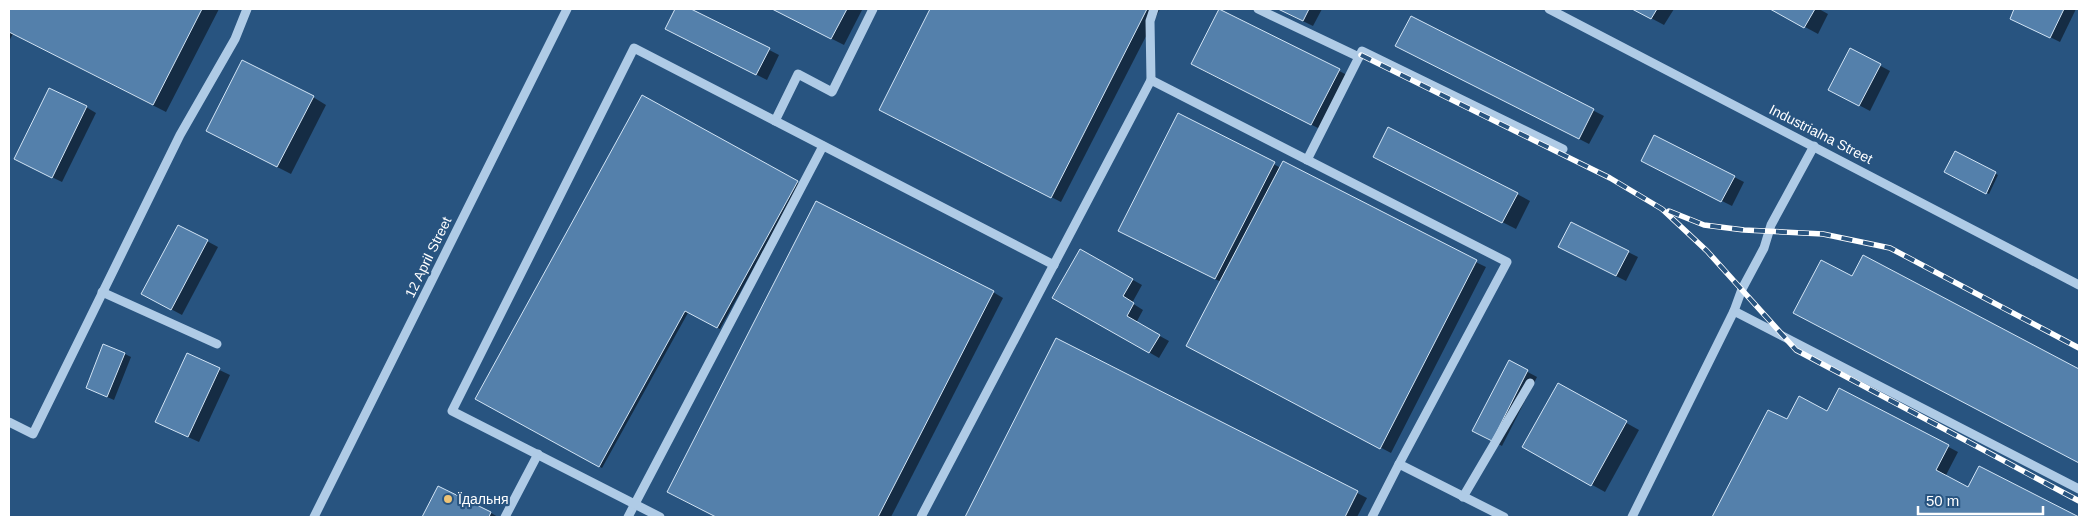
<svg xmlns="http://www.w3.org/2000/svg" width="2088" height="526" font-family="Arial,sans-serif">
	<rect width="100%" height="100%" fill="#285480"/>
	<!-- shadow -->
	<g fill="#0007">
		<polygon points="9,9 219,9 166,112 13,34 9,41"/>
		<polygon points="676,9 689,9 779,55 767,80 666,28"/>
		<polygon points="773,9 860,9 862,10 844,45"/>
		<polygon points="932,9 1160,9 1061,202 880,110"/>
		<polygon points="1278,9 1322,9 1313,26"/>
		<polygon points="1634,9 1674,9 1664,25"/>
		<polygon points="1772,9 1819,9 1828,14 1818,34"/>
		<polygon points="2016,9 2076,9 2060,42 2011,18"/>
		<polygon points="1220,10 1349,76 1322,130 1202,70"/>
		<polygon points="1411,17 1604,116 1589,144 1407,51"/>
		<polygon points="1851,50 1890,71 1870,111 1840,95"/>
		<polygon points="313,97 326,105 291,174 220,138"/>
		<polygon points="643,97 800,184 720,329 689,311 602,468 477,399"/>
		<polygon points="86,107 96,113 62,182 25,164"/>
		<polygon points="1179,115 1281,168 1486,267 1391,453 1197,351 1221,282 1130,236"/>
		<polygon points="1955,153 1998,175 1989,194 1945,172"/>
		<polygon points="1374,157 1517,194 1530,201 1516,229"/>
		<polygon points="1652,166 1734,177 1744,182 1732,206"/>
		<polygon points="179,226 218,247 182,315 152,299"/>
		<polygon points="1080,250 1142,285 1132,303 1143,310 1136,323 1169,341 1159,358 1053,297"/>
		<polygon points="1628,252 1638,257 1626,281 1570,253"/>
		<polygon points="1864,257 2079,370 2079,462 1805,318 1853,278"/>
		<polygon points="993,292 1003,298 891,517 717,517 678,498"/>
		<polygon points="1057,339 1367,498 1357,517 966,517"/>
		<polygon points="125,354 131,357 114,400 87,388"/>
		<polygon points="188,355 230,375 199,442 166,427"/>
		<polygon points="1509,362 1537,377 1502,446 1484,436"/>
		<polygon points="1558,385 1639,430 1605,492 1524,447"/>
		<polygon points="1839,389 1958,452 1945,477 1969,489 1980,467 2076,517 1713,517 1769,411 1787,421 1827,412"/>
		<polygon points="439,487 491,513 498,517 424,517"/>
	</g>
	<!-- building -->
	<g fill="#5480ab" stroke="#d2e4f5">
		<polygon points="9,9 202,9 153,105 9,32"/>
		<polygon points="675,9 691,9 770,48 756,75 665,29"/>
		<polygon points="772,9 847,9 831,39"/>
		<polygon points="930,9 1147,9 1051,198 879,110"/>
		<polygon points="1219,9 1340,69 1311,125 1191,64"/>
		<polygon points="1278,9 1309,9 1303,21"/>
		<polygon points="1632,9 1657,9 1651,19"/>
		<polygon points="1770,9 1815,9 1804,28"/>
		<polygon points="2014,9 2064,9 2050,38 2010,19"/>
		<polygon points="1411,16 1594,109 1579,139 1395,46"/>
		<polygon points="1850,48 1881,64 1859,106 1828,90"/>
		<polygon points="242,60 314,96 277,167 206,131"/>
		<polygon points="49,88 87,106 52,178 14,159"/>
		<polygon points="642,95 798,181 717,328 685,311 599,467 475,399"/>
		<polygon points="1178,113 1275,162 1215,279 1118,231"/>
		<polygon points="1388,127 1518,193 1502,223 1373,157"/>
		<polygon points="1654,135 1735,176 1721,202 1641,161"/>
		<polygon points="1955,151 1996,172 1986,194 1944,172"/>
		<polygon points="1283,161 1477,260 1380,449 1186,346"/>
		<polygon points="816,201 994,291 878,517 716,517 667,492"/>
		<polygon points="1571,222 1629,251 1616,276 1558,247"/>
		<polygon points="178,225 208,240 171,310 141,294"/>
		<polygon points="1080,249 1133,279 1123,296 1134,303 1127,316 1160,335 1149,353 1052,298"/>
		<polygon points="1863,255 2079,369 2079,463 1793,313 1821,260 1852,276"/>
		<polygon points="1056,338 1358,491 1345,517 965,517"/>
		<polygon points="103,344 125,353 107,397 86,388"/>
		<polygon points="187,353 220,368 188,437 155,422"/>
		<polygon points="1509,360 1528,370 1492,441 1472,431"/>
		<polygon points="1558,383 1627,421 1591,486 1522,447"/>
		<polygon points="1839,388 1949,445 1936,470 1968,487 1979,466 2079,517 1712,517 1768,410 1787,419 1799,396 1827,411"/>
		<polygon points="438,486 491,512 489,517 422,517"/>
	</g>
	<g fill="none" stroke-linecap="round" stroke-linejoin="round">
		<!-- minor -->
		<g stroke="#afcbe6" stroke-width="9">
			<polyline points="1258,9 1359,57"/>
			<polyline points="1549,9 2079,285"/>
			<polyline points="1151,80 1150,21 1154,9"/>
			<polyline points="775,121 798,74 832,92 873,9"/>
			<polyline points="1307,160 1362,51 1563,149"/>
			<polyline points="102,292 217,344"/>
			<polyline points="1734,311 1742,289 1764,248 1771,225 1814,146"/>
			<polyline points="9,422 33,434 180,135 235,39 247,9"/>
			<polyline points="1463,497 1530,383"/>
			<polyline points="314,517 567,9"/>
			<polyline points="505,517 538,454"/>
			<polyline points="628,517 823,146"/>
			<polyline points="660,517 452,411 634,48 1054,265"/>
			<polyline points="921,517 1151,80 1507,262 1399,464 1504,517"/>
			<polyline points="1372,517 1399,464"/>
			<polyline points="1632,517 1734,311 2079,489"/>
		</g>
		<defs>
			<g id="rail">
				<polyline points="1361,55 1610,178 1662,209 1707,251 1796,350 2079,501"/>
				<polyline points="1669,211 1704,225 1744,230 1823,234 1890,248 2079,348"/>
			</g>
		</defs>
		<!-- rail casing -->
		<use href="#rail" stroke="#fff" stroke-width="5.5"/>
		<!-- rail -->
		<use href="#rail" stroke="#285480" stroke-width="4" stroke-dasharray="11" stroke-linecap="butt"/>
	</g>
	<!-- markers -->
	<circle fill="#eec375" stroke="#285480" stroke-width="2" cx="448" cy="499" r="5"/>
	<g text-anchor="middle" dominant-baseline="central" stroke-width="4.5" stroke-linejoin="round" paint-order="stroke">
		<!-- street labels -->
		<g font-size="14" fill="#fff" stroke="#285480">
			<text transform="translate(1821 134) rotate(27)">Industrialna Street</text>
			<text transform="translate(428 257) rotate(-64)">12 April Street</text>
		</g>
		<!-- poi labels -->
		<g font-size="14" fill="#fff" stroke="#285480" text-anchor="start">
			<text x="458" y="499">Їдальня</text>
		</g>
	</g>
	<!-- border -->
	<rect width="2088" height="526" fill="none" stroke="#ffffff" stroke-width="20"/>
	<!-- scale -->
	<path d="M1918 506v8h125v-8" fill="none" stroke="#ffffff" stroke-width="2.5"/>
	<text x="1926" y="506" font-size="15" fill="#ffffff" stroke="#285480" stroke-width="4" paint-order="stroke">50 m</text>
</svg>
